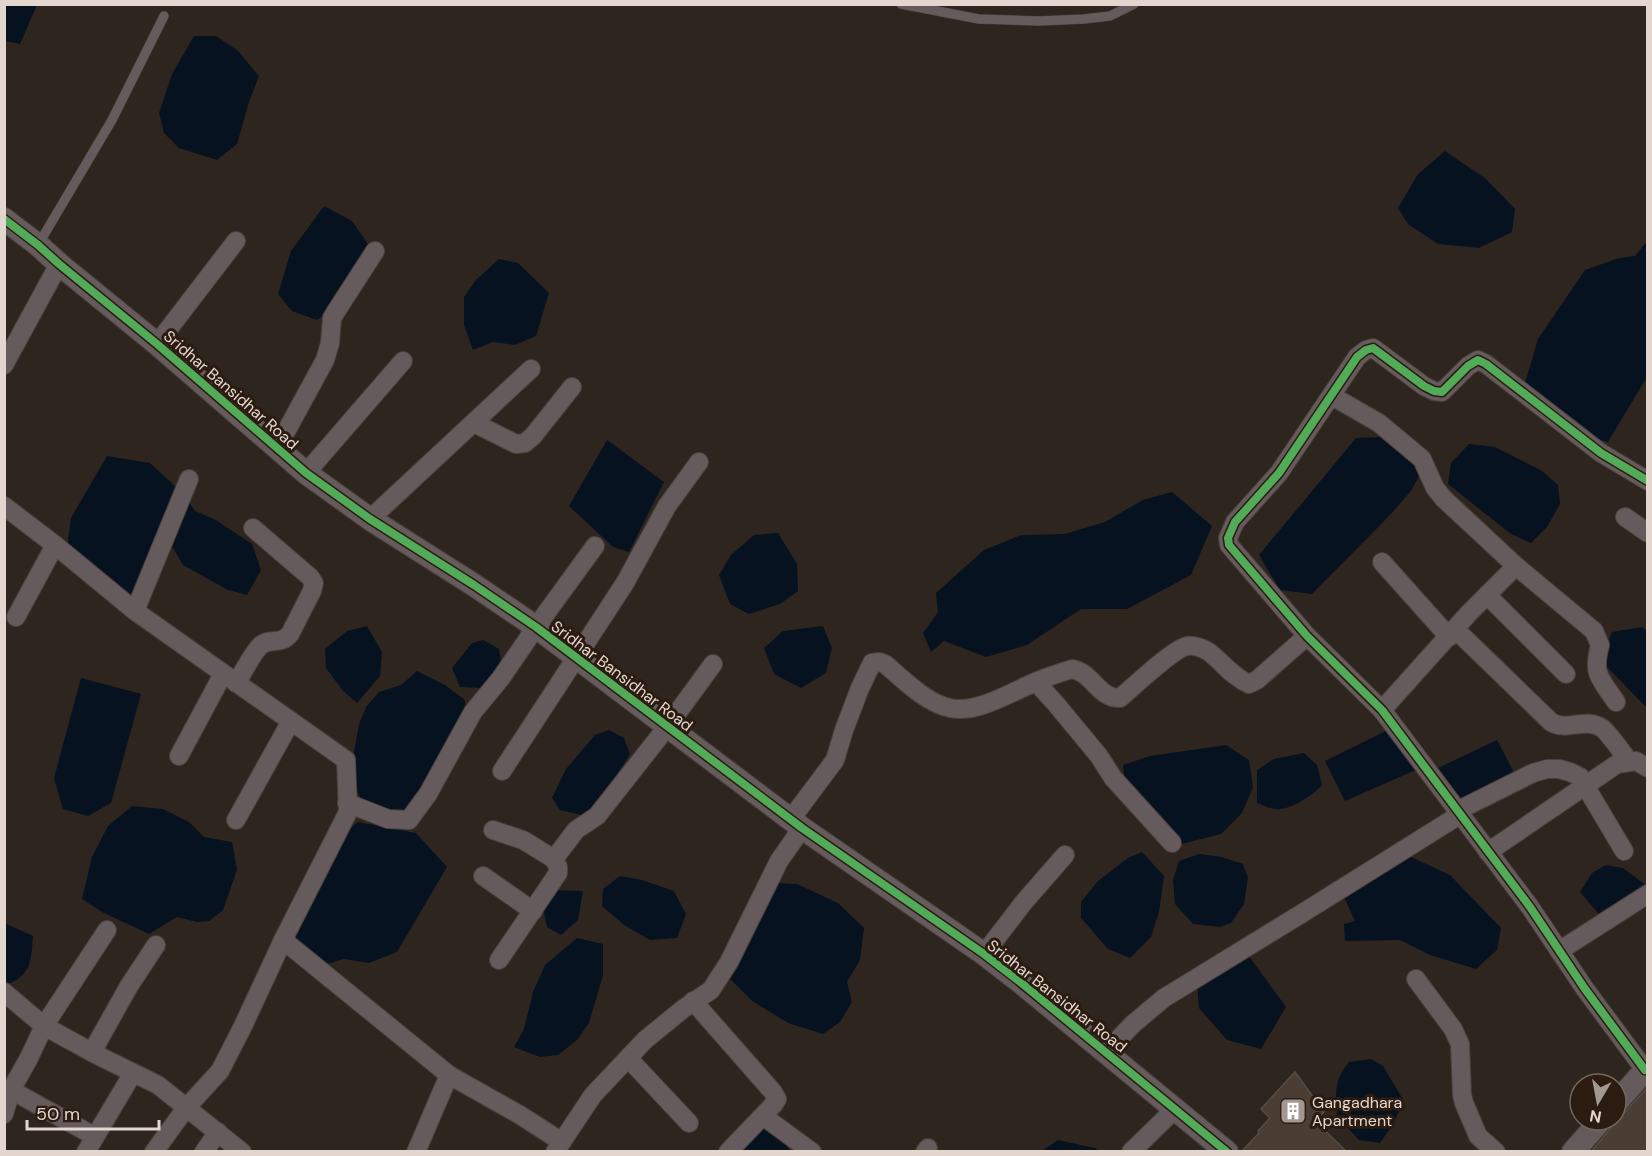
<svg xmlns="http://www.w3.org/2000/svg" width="1652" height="1156" font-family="'DM Sans',sans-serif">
	<rect width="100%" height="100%" fill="#2f251f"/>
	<!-- water -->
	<g fill="#061220">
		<polygon points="4,5 37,5 20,44 5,41"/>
		<polygon points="194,36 216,36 238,51 259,76 249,102 237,144 217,160 179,148 164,133 159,113 172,74"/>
		<polygon points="1445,151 1486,179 1515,209 1512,232 1479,248 1438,244 1408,224 1398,208 1418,174"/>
		<polygon points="324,206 352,221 370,247 334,308 317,320 292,311 278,294 291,251"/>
		<polygon points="1647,241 1647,377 1608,442 1593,438 1525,383 1538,339 1585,270 1619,258 1635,256"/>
		<polygon points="499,259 518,263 549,293 536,336 515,345 493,342 473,350 464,325 464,297 476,280"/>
		<polygon points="1382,437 1423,469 1411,491 1391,514 1312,594 1280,590 1259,555 1356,438"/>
		<polygon points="607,440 664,482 629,552 613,547 569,506"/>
		<polygon points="1469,444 1495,447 1542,471 1558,485 1560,504 1547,527 1531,543 1511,534 1448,484 1451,463"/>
		<polygon points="107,456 150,463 177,488 141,584 131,595 112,590 67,548 71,518"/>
		<polygon points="1172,492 1212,526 1191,575 1127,609 1081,609 1027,645 986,657 944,641 931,652 923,633 938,612 936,593 984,550 1021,535 1065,534 1105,522 1143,500"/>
		<polygon points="189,502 195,511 214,519 252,544 261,570 247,595 228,590 183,565 172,546"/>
		<polygon points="778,533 797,564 798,591 780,604 749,614 730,604 719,575 731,555 754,535"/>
		<polygon points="367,626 382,652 380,676 357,703 343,691 326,668 325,649 347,631"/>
		<polygon points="823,626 832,648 826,673 801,688 774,674 764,648 783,631"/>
		<polygon points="1642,627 1647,631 1647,708 1605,665 1605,648 1612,632"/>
		<polygon points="483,640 499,649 502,666 484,688 460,687 452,668 472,643"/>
		<polygon points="417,671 445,685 465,700 466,719 410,809 393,813 361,799 354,785 354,752 359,724 366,707 379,692 401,685"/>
		<polygon points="81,678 141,694 111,803 88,816 63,809 54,778"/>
		<polygon points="1392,728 1418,769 1345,801 1325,761"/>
		<polygon points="609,730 624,738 630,754 602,798 586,816 560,810 552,798 566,769 595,735"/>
		<polygon points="1497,740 1518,780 1463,805 1438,768"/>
		<polygon points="1226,745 1249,760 1253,787 1242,813 1221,834 1181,844 1125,784 1123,765 1150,756"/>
		<path d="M 1304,753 L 1317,765 L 1322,785 C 1314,795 1289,811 1276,809 C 1270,809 1263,805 1257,803 L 1257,770 L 1274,759 Z"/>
		<polygon points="132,806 163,809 189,822 204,837 232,842 237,870 223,910 209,921 197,922 177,917 149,934 102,912 82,899 92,857 108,826"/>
		<polygon points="358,822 416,833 447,867 397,952 369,963 344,959 327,964 293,938 343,834"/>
		<polygon points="1142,852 1164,876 1159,912 1151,937 1130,958 1108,949 1081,918 1081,902 1098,881 1128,858"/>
		<polygon points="1199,854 1222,857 1243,864 1248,878 1244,904 1231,923 1220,927 1193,924 1175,904 1173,880 1179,861"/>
		<polygon points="1409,856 1450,875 1501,928 1497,950 1476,969 1430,955 1400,940 1345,941 1344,924 1355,921 1343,895"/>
		<polygon points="1606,865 1623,868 1647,886 1647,898 1644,909 1628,917 1598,913 1580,892 1592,873"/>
		<polygon points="620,876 642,880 674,891 686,914 677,938 650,940 624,925 602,906 603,889"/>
		<polygon points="774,883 797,884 838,903 864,928 860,960 847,982 852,1002 840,1022 823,1034 788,1023 752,1001 730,979 760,917"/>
		<polygon points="552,890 583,891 578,920 561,935 547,927 543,907"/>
		<path d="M 4,923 L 33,936 C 31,960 32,976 5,985 Z"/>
		<polygon points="577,938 603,944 603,975 589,1023 577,1040 558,1055 540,1057 514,1047 524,1029 533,992 545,965"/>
		<polygon points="1246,952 1286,1007 1261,1049 1227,1040 1199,1008 1197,983"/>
		<path d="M 1371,1059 L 1383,1066 L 1404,1101 L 1392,1126 L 1380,1143 L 1359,1140 L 1337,1116 C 1336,1093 1333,1081 1349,1062 Z"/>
		<polygon points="765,1128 782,1137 790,1151 738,1152 749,1139"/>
		<polygon points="1058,1140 1095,1148 1099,1151 1042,1151"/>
	</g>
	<!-- building -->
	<g fill="#4a3d33" stroke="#544c46" stroke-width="1.5">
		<polygon points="1295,1072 1324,1112 1315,1121 1347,1152 1241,1152 1259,1133 1258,1131 1270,1118 1261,1109"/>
		<polygon points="1647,1088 1647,1152 1591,1152 1614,1124"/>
	</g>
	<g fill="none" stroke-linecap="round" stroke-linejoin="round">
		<defs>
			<g id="service">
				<polyline points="901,4 979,19 1039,21 1084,19 1110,16 1134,4"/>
				<polyline points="38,245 112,120 164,16"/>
			</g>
			<g id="minor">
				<polyline points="157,344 236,241"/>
				<polyline points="4,365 59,264"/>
				<path d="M 1332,396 L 1379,423 L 1422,459 L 1435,488 L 1444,499 L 1516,566 L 1594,631 L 1600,645 C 1592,675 1600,678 1616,702"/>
				<polyline points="474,423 516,444 525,443 533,436 572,387"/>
				<polyline points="277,448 325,360 330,343 332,318 335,313 375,251"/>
				<polyline points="306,473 403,361"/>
				<polyline points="4,506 55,545 135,611 346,760 348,812 283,940 243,1026 220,1071 186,1108 154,1152"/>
				<polyline points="1625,517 1648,533"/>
				<polyline points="370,519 531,369"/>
				<polyline points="1382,562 1449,637"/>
				<polyline points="1487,595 1566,674"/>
				<polyline points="135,611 189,479"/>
				<polyline points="16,617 55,545"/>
				<path d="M 1455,629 L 1551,722 C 1567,732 1585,717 1602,728 C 1610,734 1622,753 1629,761"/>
				<polyline points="1036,682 1056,704 1099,756 1113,778 1172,843"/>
				<path d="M 236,683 C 243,673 252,654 260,646 C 269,637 280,646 290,634 L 312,591 L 314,583 L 310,577 L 253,528"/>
				<polyline points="1382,710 1469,613 1516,566"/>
				<polyline points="179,756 223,674"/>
				<polyline points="502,771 625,583 667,506 699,462"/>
				<polyline points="347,803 388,819 409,820 428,794 473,712 501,678 536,627 595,546"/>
				<polyline points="1459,810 1533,773 1547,769 1559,769 1570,772 1580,777 1624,851"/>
				<path d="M 791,819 L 835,760 L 844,730 L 860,688 L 872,663 L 879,662 L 885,664 C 904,680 926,703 950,708 C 976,714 1010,693 1033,683 C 1046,677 1059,673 1072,669 C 1092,672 1099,699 1120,698 C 1133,687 1173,649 1187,646 C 1194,645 1203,648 1209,652 C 1223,663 1233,677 1249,684 L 1257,680 L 1307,636"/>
				<polyline points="236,820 291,721"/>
				<polyline points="493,830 523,840 554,859 558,867 558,873 499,960"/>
				<polyline points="1488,852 1617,764 1636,761 1648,768"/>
				<polyline points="554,859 576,830 597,816 667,727 713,664"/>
				<polyline points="483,876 533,911"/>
				<polyline points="283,940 449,1075 520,1115 562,1142"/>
				<polyline points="1559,951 1648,894"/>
				<polyline points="984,954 1024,902 1065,855"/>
				<polyline points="1416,979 1453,1029 1460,1044 1462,1095 1464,1103 1478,1136 1496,1152"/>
				<polyline points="4,992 44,1026 97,1055 158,1085 242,1152"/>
				<polyline points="693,1001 773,1092 777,1099 774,1104 728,1152"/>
				<polyline points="92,1052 129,986 156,945"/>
				<polyline points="1106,1052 1133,1024 1164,998 1301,914 1461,814"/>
				<polyline points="628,1058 689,1123"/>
				<polyline points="1645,1070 1585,989 1530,907 1382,710 1307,636 1229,545 1228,538 1235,522 1279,473 1357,357 1366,350 1373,348 1424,386 1434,391 1442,392 1468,366 1478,360 1486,364 1601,453 1648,481"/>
				<polyline points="11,1090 94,1136"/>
				<polyline points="4,1114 11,1090 29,1058 44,1026 107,930"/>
				<polyline points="763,1116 812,1152"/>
				<polyline points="86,1152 133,1073"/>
				<polyline points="204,1152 218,1132"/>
				<polyline points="416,1152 449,1075"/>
				<polyline points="555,1152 593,1095 645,1040 683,1009 711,990 729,962 779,861 802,828"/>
				<polyline points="925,1152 928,1148"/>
				<polyline points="1131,1152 1175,1109"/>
			</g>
			<g id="tertiary">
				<polyline points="4,219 38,245 59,264 157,344 306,473 370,519 474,585 536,627 802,828 984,954 1019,981 1227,1152"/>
				<polyline points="1616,1103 1648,1067"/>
				<polyline points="1573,1152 1601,1120"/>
			</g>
		</defs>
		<!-- service casing -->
		<use href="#service" stroke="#4a423d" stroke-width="10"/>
		<!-- minor casing -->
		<use href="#minor" stroke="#4a423d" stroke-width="20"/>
		<!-- tertiary casing -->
		<use href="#tertiary" stroke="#4a423d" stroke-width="24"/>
		<!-- service -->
		<use href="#service" stroke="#665b5c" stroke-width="9"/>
		<!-- minor -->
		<use href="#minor" stroke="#665b5c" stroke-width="18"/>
		<!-- tertiary -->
		<use href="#tertiary" stroke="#665b5c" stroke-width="22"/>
		<defs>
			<g id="cycleway">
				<polyline points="4,219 38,245 59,264 157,344 306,473 370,519 474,585 536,627 802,828 984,954 1019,981 1227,1152"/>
				<polyline points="1645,1070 1585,989 1530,907 1382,710 1307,636 1229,545 1228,538 1235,522 1279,473 1357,357 1366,350 1373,348 1424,386 1434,391 1442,392 1468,366 1478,360 1486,364 1601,453 1648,481"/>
			</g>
		</defs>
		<!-- cycleway casing -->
		<use href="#cycleway" stroke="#2b1b10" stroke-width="11"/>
		<!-- cycleway -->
		<use href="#cycleway" stroke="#51ab58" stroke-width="8"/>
	</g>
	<!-- icons -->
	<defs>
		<symbol id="building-square" viewBox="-11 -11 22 22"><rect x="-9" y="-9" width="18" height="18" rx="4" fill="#a39891" stroke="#2b1b10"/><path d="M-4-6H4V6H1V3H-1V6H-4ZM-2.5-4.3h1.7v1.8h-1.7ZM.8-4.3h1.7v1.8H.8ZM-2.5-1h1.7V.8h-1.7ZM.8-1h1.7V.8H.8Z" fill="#fff"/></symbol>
	</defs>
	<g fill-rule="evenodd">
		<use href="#building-square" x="1278" y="1096" width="30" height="30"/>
	</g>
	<g text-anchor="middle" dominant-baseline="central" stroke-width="6" stroke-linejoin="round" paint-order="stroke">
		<!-- street labels -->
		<g font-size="16" fill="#e2d6cf" stroke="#2b1b10">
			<text transform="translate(231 390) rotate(41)">Sridhar Bansidhar Road</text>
			<text transform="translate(622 676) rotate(37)">Sridhar Bansidhar Road</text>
			<text transform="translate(1057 996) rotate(38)">Sridhar Bansidhar Road</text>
		</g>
		<!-- poi labels -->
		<g font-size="16" fill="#e2d6cf" stroke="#2b1b10" text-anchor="start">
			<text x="1312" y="1102">Gangadhara<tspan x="1312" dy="18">Apartment</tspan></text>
		</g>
	</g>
	<!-- border -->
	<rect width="1652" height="1156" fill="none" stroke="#e2d6cf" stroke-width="12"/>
	<!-- north arrow -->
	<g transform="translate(1598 1102) rotate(190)"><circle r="28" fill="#2b1b10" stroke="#74665c" stroke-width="1.5"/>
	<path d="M0-4.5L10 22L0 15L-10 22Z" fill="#a39891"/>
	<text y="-9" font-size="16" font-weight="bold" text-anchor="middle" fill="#e2d6cf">N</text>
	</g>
	<!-- scale -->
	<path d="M27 1120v9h132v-9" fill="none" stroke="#e2d6cf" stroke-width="3"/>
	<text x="36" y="1120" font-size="18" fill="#e2d6cf" stroke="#2b1b10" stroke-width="4.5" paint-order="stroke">50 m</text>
</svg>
